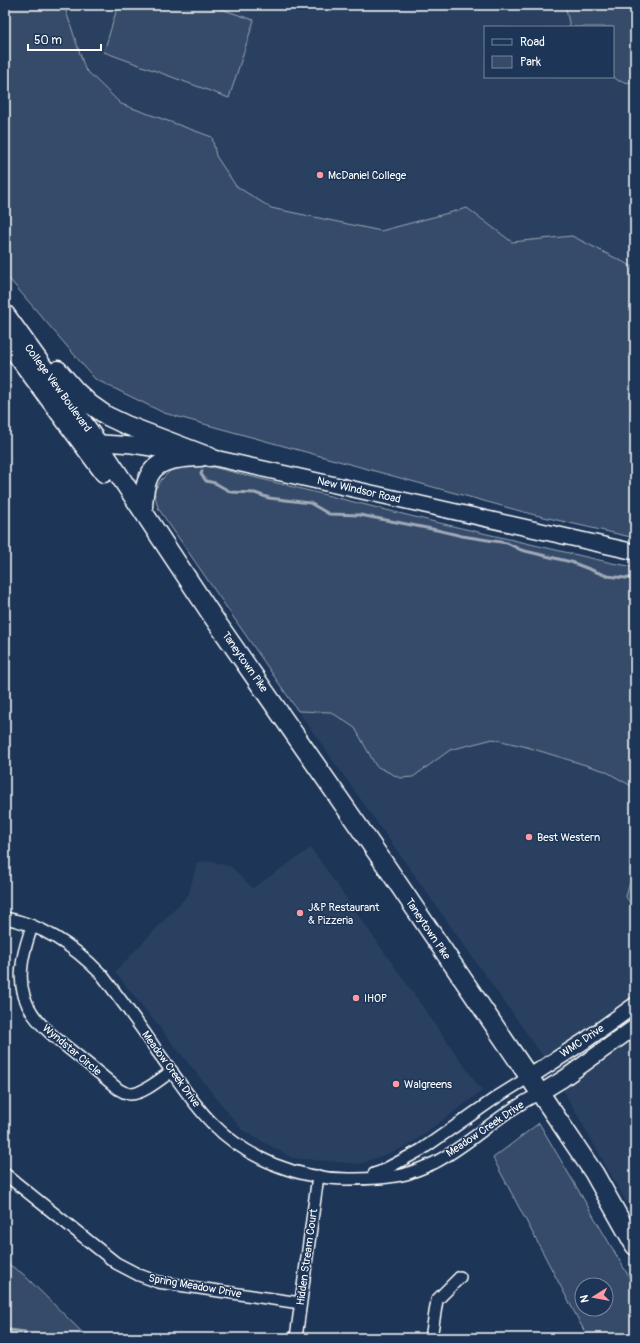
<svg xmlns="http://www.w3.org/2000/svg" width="640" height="1343" font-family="Pangolin,sans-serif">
	<rect width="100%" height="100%" fill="#1d3557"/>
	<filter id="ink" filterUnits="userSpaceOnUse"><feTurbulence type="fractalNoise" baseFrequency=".025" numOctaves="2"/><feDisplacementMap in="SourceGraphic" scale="8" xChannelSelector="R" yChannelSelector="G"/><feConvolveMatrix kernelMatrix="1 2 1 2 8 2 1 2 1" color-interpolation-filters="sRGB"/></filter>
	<g filter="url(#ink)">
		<!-- built -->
		<g fill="#2a4161" fill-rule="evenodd">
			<path d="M 5,5 L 635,5 L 635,538 L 531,514 L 164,413 L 95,379 L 5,274 ZM 485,27 L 613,27 L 613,77 L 485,77 Z"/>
			<polygon points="298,711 331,712 355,728 376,766 413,777 450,750 493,739 527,747 605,771 635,788 635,863 626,897 635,909 635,1217 562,1088 564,1086"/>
			<polygon points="311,848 482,1091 408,1146 360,1164 292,1158 242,1130 115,972 189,894 197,862 212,861 231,867 253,888"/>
		</g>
		<!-- green -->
		<g fill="#364b69" stroke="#9aa5b4" fill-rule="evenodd">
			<polygon points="5,5 64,5 85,69 121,104 212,137 216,156 236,186 271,208 381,231 467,208 512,242 572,236 635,268 635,538 531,514 164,413 95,379 5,274"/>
			<polygon points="118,5 209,5 254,20 229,98 104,52"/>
			<polygon points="565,5 635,5 635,84 619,81 613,77 613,27 570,27"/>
			<polygon points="196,463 431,521 612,563 635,567 635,788 605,771 527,747 493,739 450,750 413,777 400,778 376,766 355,728 331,712 298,711 158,508 154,491 161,480 177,464"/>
			<polygon points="635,863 635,909 626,897"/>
			<path d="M 539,1123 L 635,1287 L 635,1338 L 588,1338 L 493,1158 ZM 582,1285 L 606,1285 L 606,1309 L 582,1309 Z"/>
			<polygon points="5,1262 22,1273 88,1338 5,1338"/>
		</g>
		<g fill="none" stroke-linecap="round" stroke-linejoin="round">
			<!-- stream -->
			<g stroke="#a0aab8" stroke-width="3">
				<polyline points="202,471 201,474 206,481 215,483 231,492 255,493 269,498 310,503 329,514 360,515 437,530 462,536 507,543 521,550 571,562 607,576 635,579"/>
				<polyline points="5,1332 9,1330 25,1332 25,1338"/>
			</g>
			<defs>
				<g id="minor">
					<path d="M 5,918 C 43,925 76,948 102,975 C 121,1000 140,1025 157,1051 C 175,1075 191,1102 212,1123 C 247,1159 298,1179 348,1179 C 365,1179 390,1178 406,1174 C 415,1171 425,1167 434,1163 C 462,1149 485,1127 511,1110 C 520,1104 530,1098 540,1093"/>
					<path d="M 32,926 C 28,939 23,952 22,965 C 16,1008 43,1028 73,1052 C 88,1064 103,1076 118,1089 C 121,1091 125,1093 130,1094 C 142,1095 162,1078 172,1071"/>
					<polyline points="5,1174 116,1263 139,1275 158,1282 300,1303"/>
					<polyline points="374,1174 380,1172 421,1150 497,1097 529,1077"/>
					<polyline points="296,1338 318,1176"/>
					<polyline points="431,1338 437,1300 460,1277"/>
				</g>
				<g id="secondary">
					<polyline points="88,442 132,445 210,457 635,552"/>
					<polyline points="529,1077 586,1040 635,1005"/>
					<polyline points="540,1093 563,1079 635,1027"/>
				</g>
				<g id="trunk">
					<polyline points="5,314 97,442 213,617 384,863 540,1093 594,1173 635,1246"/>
					<polyline points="5,339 104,473"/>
					<polyline points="58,370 76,391 90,404 107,416 126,425 210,457"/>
					<path d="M 143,509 C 144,464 159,458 201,457"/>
				</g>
			</defs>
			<!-- minor casing -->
			<use href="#minor" stroke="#fff" stroke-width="14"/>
			<!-- secondary casing -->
			<use href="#secondary" stroke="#fff" stroke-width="18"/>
			<!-- trunk casing -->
			<use href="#trunk" stroke="#fff" stroke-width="21"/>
			<!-- minor -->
			<use href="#minor" stroke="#1d3557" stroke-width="11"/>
			<!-- secondary -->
			<use href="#secondary" stroke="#1d3557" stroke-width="15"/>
			<!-- trunk -->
			<use href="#trunk" stroke="#1d3557" stroke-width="18"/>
		</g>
	</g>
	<!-- markers -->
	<g fill="#ff9aa2" stroke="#1d3557" stroke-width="1.5">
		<circle cx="320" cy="175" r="4"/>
		<circle cx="529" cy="837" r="4"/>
		<circle cx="300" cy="913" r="4"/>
		<circle cx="356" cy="998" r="4"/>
		<circle cx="396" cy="1084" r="4"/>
	</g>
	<g text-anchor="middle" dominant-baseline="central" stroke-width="3" stroke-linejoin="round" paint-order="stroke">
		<!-- poi labels -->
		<g font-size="11" fill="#fff" stroke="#1d3557" text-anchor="start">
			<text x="328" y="175">McDaniel College</text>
			<text x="537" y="837">Best Western</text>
			<text x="308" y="907">J&amp;P Restaurant<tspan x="308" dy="13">&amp; Pizzeria</tspan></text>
			<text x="364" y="998">IHOP</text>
			<text x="404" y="1084">Walgreens</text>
		</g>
		<!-- street labels -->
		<g font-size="11" fill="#fff" stroke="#1d3557">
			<text transform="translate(58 388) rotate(54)">College View Boulevard</text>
			<text transform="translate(359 490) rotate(13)">New Windsor Road</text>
			<text transform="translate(245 662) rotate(55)">Taneytown Pike</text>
			<text transform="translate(428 929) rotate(56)">Taneytown Pike</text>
			<text transform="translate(582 1041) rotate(-34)">WMC Drive</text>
			<text transform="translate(72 1050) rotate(40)">Wyndstar Circle</text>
			<text transform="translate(171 1069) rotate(54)">Meadow Creek Drive</text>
			<text transform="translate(485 1129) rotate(-34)">Meadow Creek Drive</text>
			<text transform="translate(307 1257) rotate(-82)">Hidden Stream Court</text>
			<text transform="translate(195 1286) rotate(10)">Spring Meadow Drive</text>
		</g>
	</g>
	<!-- margin -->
	<rect width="640" height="1343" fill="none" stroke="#1d3557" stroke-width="20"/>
	<rect x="10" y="10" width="620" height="1323" fill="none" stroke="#fff" stroke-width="1.5" filter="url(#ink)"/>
	<!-- legend -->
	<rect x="484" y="26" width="130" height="52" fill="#1d3557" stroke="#77869a"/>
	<rect x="492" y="39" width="20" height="6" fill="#1d3557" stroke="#77869a"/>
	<text x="520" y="46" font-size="12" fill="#ffffff">Road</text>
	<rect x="492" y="56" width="20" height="12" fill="#364b69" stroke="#77869a"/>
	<text x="520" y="66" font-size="12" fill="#ffffff">Park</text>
	<!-- north arrow -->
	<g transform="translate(594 1297) rotate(259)"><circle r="19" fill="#1d3557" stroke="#77869a"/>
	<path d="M0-3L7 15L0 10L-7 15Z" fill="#ff9aa2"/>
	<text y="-6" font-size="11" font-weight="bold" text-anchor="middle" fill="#ffffff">N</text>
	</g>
	<!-- scale -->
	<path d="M28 44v6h73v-6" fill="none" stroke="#ffffff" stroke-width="2"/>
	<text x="34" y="44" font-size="12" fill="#ffffff" stroke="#1d3557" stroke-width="3" paint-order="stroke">50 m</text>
</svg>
